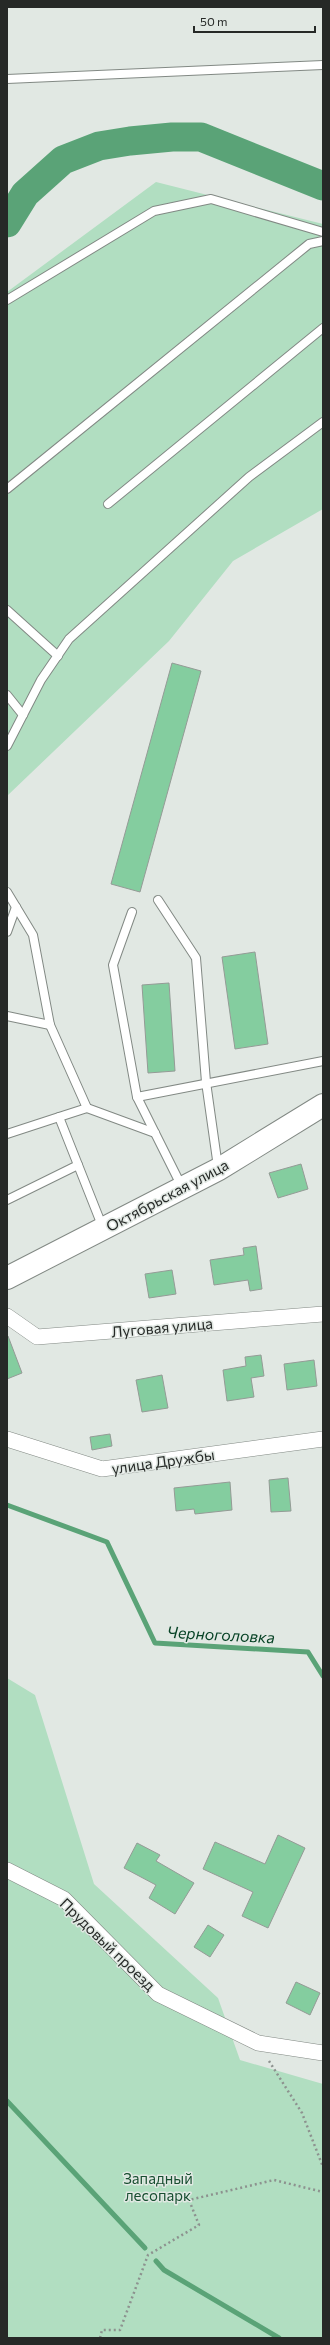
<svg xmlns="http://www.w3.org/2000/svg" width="330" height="2345" font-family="Commissioner,sans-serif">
	<rect width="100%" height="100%" fill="#e1e8e3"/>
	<!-- green -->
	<g fill="#b1dec1">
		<polygon points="156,182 323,224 323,509 233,561 169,641 7,796 7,292"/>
		<polygon points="7,1678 35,1695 94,1884 218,1998 240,2060 323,2084 323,2338 7,2338"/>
	</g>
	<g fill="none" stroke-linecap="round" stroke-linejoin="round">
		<!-- stream -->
		<g stroke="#5aa377" stroke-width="5">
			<polyline points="7,1505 107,1542 155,1643 308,1652 323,1676"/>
			<polyline points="7,2101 145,2248"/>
			<polyline points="156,2261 164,2270 279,2338"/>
		</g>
		<!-- river -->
		<polyline stroke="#5aa377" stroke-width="29" points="7,223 25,194 63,160 99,146 130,141 172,137 201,137 323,186"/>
	</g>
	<!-- building -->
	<g fill="#84cd9f" stroke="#949b96">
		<polygon points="172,663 201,671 140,892 111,884"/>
		<polygon points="255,952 268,1044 235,1049 222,957"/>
		<polygon points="169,983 175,1071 148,1073 142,985"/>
		<polygon points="301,1164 308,1189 278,1198 269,1173"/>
		<polygon points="256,1246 262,1289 250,1291 248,1280 214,1285 210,1260 244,1255 243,1248"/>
		<polygon points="172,1270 176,1294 149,1298 145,1274"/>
		<polygon points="8,1336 22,1373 7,1379 7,1337"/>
		<polygon points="261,1355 264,1376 251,1378 254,1397 227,1401 223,1370 246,1366 245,1357"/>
		<polygon points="314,1360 317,1386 287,1390 284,1364"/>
		<polygon points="162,1375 168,1408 142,1412 136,1380"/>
		<polygon points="110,1434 112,1446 92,1450 90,1437"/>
		<polygon points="288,1478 291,1511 271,1512 269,1480"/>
		<polygon points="230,1482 232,1510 195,1514 194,1509 176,1511 174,1488"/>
		<polygon points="278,1835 305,1848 268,1928 242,1916 253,1892 203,1869 215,1842 265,1864"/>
		<polygon points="137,1843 160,1855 156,1861 194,1883 175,1914 149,1898 156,1885 124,1868"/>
		<polygon points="208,1925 224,1935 210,1957 194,1947"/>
		<polygon points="296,1982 320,1993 310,2015 286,2003"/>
	</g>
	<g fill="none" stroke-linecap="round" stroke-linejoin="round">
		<defs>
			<g id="lane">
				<polyline points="7,79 323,65"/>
				<polyline points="7,300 154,211 211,199 323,232"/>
				<polyline points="7,489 309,244 323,241"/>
				<polyline points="108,504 323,328"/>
				<polyline points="7,610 58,656"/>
				<polyline points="7,695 23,715"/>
				<polyline points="7,746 41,680 69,639 249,477 323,422"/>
				<polyline points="7,892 33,935 50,1025 87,1108 59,1117 103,1228"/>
				<polyline points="158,900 196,958 206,1082 218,1167"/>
				<polyline points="132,912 113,965 137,1097 182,1187"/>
				<polyline points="7,932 16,907"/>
				<polyline points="7,1016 50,1025"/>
				<polyline points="137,1097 323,1061"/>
				<polyline points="87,1108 155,1133"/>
				<polyline points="7,1134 59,1117"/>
				<polyline points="7,1200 78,1165"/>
			</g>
			<g id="street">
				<polyline points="7,1316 37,1337 323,1314"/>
				<polyline points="7,1439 102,1469 323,1439"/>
				<polyline points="7,1870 64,1899 158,1994 258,2043 323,2053"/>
			</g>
			<polyline id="secondary" points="7,1278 219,1169 323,1105"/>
		</defs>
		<!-- lane casing -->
		<use href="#lane" stroke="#828984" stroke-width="10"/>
		<!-- street casing -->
		<use href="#street" stroke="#828984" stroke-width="16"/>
		<!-- secondary casing -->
		<use href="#secondary" stroke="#828984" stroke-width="24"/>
		<!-- path -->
		<g stroke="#8d928f" stroke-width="2.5" stroke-dasharray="2 3" stroke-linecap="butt">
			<polyline points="269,2061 302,2113 323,2167"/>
			<polyline points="100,2338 102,2330 120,2330 148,2255 199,2225 189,2200 274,2180 323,2192"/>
		</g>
		<!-- lane -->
		<use href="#lane" stroke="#fff" stroke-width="8"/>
		<!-- street -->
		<use href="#street" stroke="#fff" stroke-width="15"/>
		<!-- secondary -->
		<use href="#secondary" stroke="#fff" stroke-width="22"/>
	</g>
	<g text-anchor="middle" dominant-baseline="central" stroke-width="3" stroke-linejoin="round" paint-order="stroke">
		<!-- street labels -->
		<g font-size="15" fill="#262927" stroke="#e1e8e3">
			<text transform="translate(167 1195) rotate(-28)">Октябрьская улица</text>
			<text transform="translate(162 1327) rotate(-5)">Луговая улица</text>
			<text transform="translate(163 1461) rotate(-8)">улица Дружбы</text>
			<text transform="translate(108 1944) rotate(44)">Прудовый проезд</text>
		</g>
		<!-- park labels -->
		<g font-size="15" fill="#184f31" stroke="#e1e8e3">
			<text x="158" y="2178">Западный<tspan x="158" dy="17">лесопарк</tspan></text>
		</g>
		<!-- water labels -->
		<g font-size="16" font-style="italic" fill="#064225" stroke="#e1e8e3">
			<text transform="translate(221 1634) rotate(3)">Черноголовка</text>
		</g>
	</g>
	<!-- border -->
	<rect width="330" height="2345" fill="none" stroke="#262927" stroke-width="16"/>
	<!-- scale -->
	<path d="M194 26v6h121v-6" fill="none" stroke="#262927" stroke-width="2"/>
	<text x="200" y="26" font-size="12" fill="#262927" stroke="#e1e8e3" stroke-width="3" paint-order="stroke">50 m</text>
</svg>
